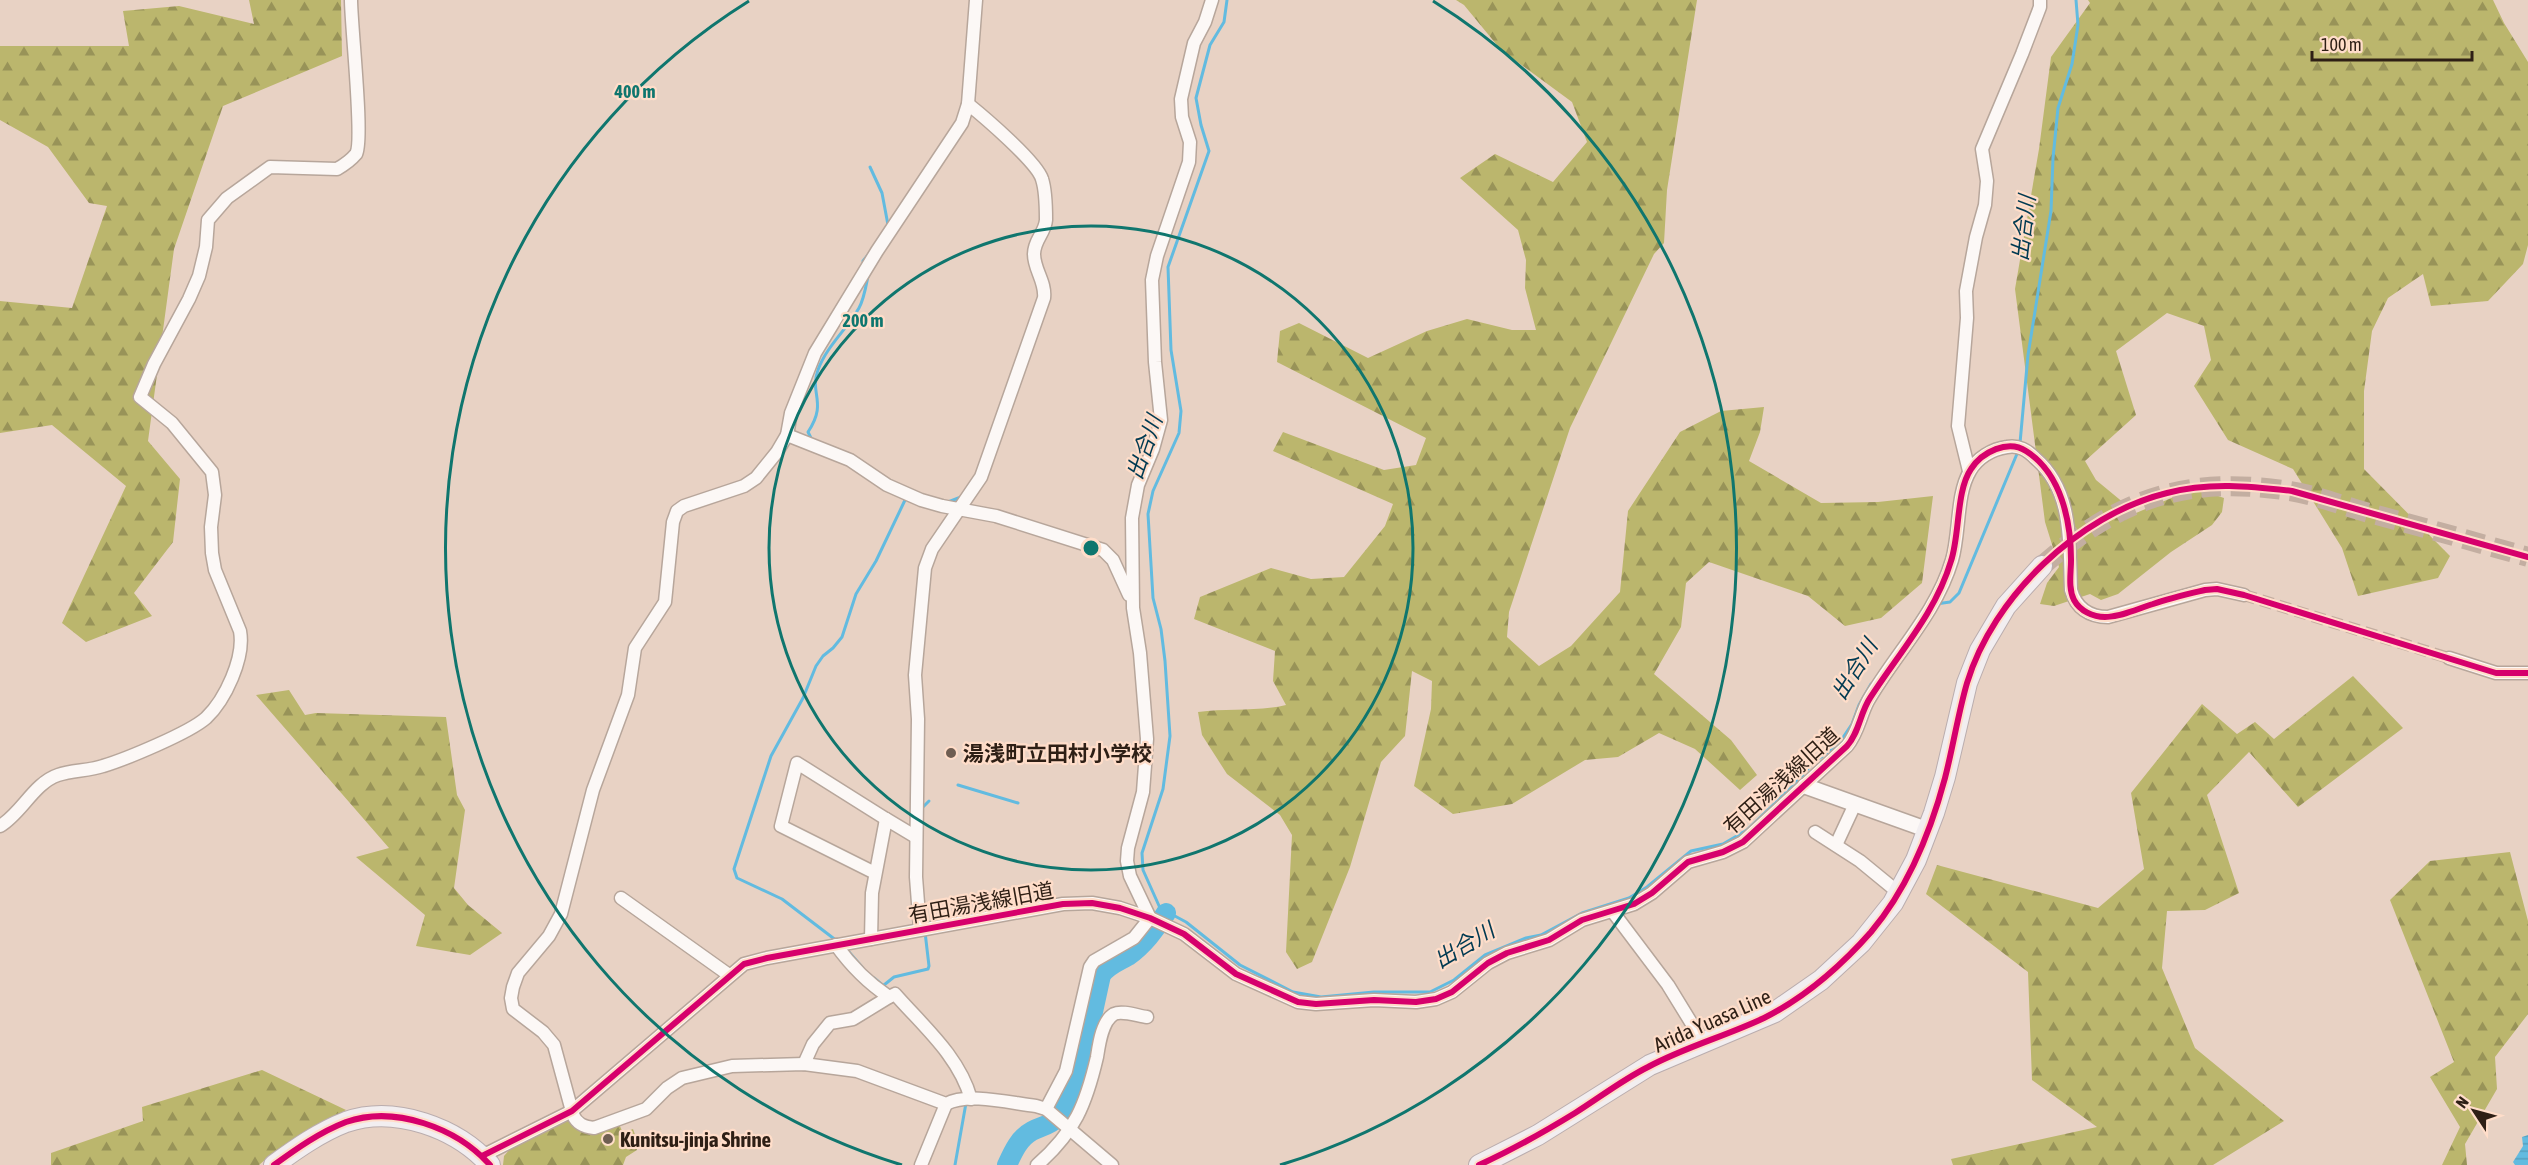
<svg xmlns="http://www.w3.org/2000/svg" width="2528" height="1165" font-family="'Asap Condensed','Noto Sans JP',sans-serif">
	<defs>
		<pattern id="forest-firs" width="22" height="20" patternUnits="userSpaceOnUse" patternTransform="scale(1.5)"><rect width="22" height="20" fill="#bbb66d"/><path d="M5 1l3.5 6h-7zM16 11l3.5 6h-7z" fill="#989358"/></pattern>
		<pattern id="water-rules" width="6" height="5" patternUnits="userSpaceOnUse" patternTransform="scale(1.5)"><rect width="6" height="5" fill="#62bbe0"/><path d="M0 2.5h6" fill="none" stroke="#55a0bf"/></pattern>
	</defs>
	<rect width="100%" height="100%" fill="#e8d2c4"/>
	<!-- forest -->
	<g fill="url(#forest-firs)">
		<polygon points="249,0 341,0 342,56 223,106 174,249 148,441 180,479 173,542 134,593 152,616 86,642 62,623 126,486 52,425 0,433 0,301 72,308 107,206 89,203 48,147 0,120 0,46 129,46 123,11 179,6 254,24"/>
		<path d="M 1456,0 L 1697,0 L 1667,190 L 1664,243 L 1654,254 L 1570,428 L 1509,612 L 1507,637 L 1539,666 L 1571,646 L 1620,592 L 1628,511 L 1680,432 L 1721,411 L 1764,407 L 1760,432 L 1749,461 L 1821,503 L 1878,502 L 1933,496 L 1922,583 L 1881,618 L 1845,626 L 1808,596 L 1709,562 L 1686,583 L 1681,627 L 1654,674 L 1731,740 L 1757,775 L 1740,790 L 1695,749 L 1659,733 L 1618,757 L 1585,760 L 1512,804 L 1453,814 L 1414,786 L 1431,709 L 1432,681 L 1412,671 L 1405,736 L 1381,762 L 1350,867 L 1312,962 L 1297,969 L 1286,952 L 1292,835 L 1280,815 L 1227,774 L 1202,735 L 1198,712 C 1228,708 1257,712 1286,705 L 1273,681 L 1275,651 L 1194,619 L 1200,597 L 1271,568 L 1311,579 L 1344,577 L 1385,526 L 1393,504 L 1273,451 L 1283,432 L 1384,470 L 1416,465 L 1426,438 L 1277,362 L 1280,331 L 1299,323 L 1368,358 L 1427,331 L 1467,319 L 1512,330 L 1536,330 L 1525,288 L 1526,260 L 1518,230 L 1460,178 L 1495,154 L 1553,182 L 1587,142 L 1572,102 L 1501,50 L 1464,5 Z"/>
		<polygon points="2088,0 2493,0 2504,23 2528,62 2528,245 2523,264 2488,301 2431,306 2423,274 2388,298 2372,331 2364,391 2364,469 2450,556 2438,578 2358,596 2342,548 2293,469 2228,440 2194,386 2211,360 2204,326 2167,313 2116,351 2136,415 2085,461 2096,480 2136,513 2195,488 2224,498 2222,512 2212,525 2171,552 2118,594 2101,600 2090,594 2054,606 2040,604 2047,583 2059,567 2045,522 2015,289 2039,149 2051,57 2090,3"/>
		<polygon points="2353,676 2403,728 2298,807 2249,752 2207,795 2239,893 2205,910 2167,911 2162,968 2195,1048 2284,1121 2213,1165 1953,1165 1951,1159 2097,1127 2032,1080 2028,972 1926,894 1937,865 2098,908 2144,869 2131,793 2202,704 2237,734 2255,722 2274,739"/>
		<polygon points="289,690 305,715 316,713 446,717 457,795 465,810 454,888 468,905 502,933 470,955 416,946 425,915 356,857 389,848 256,695"/>
		<polygon points="2510,852 2528,921 2528,1014 2495,1057 2497,1089 2465,1144 2467,1165 2442,1165 2460,1127 2430,1077 2454,1062 2390,900 2430,861"/>
		<polygon points="262,1070 346,1110 274,1152 259,1165 51,1165 51,1153 143,1121 142,1107"/>
		<path d="M 568,1119 C 580,1137 600,1128 619,1124 L 623,1133 L 633,1129 L 638,1143 L 637,1150 L 626,1157 L 623,1165 L 503,1165 L 504,1156 L 510,1149 Z"/>
	</g>
	<!-- water -->
	<polygon fill="url(#water-rules)" points="2528,1135 2528,1165 2515,1165 2513,1162 2523,1146 2522,1137"/>
	<g fill="none" stroke-linecap="round" stroke-linejoin="round">
		<!-- stream -->
		<g stroke="#62bbe0" stroke-width="3">
			<polyline points="1227,0 1224,22 1210,45 1196,98 1201,125 1209,151 1168,267 1171,350 1181,411 1179,433 1153,491 1148,514 1153,598 1161,629 1165,661 1170,736 1163,789 1142,853 1143,870 1160,908 1186,922 1240,965 1293,992 1321,997 1374,992 1430,992 1454,980 1485,955 1526,938 1541,935 1582,913 1629,898 1647,887 1691,851 1723,844 1747,830 1792,787 1814,762 1838,745 1852,724 1859,705 1871,684"/>
			<polyline points="870,167 882,193 888,225"/>
			<polyline points="864,264 863,261 872,250"/>
			<path d="M 812,440 L 808,432 C 828,402 809,394 818,370 C 826,347 847,329 859,308 C 864,299 866,286 868,276"/>
			<polyline points="2020,443 2028,355 2051,211 2053,158 2058,108 2072,64 2078,25 2076,0"/>
			<polyline points="948,502 961,497"/>
			<polyline points="1936,604 1950,602 1959,593 2019,449"/>
			<polyline points="1903,640 1924,608"/>
			<polyline points="958,785 1018,803"/>
			<polyline points="921,809 929,801"/>
			<polyline points="837,941 782,899 737,878 734,869 771,756 803,698 816,666 823,656 833,648 842,637 856,594 876,561 906,498"/>
			<polyline points="849,952 862,967"/>
			<polyline points="874,978 892,993"/>
			<polyline points="884,985 894,977 928,969 929,966 925,932"/>
			<polyline points="955,1165 966,1103"/>
		</g>
		<!-- river -->
		<path stroke="#62bbe0" stroke-width="20" d="M 1007,1165 C 1013,1152 1019,1138 1032,1131 C 1041,1126 1049,1126 1057,1118 C 1068,1108 1074,1090 1079,1076 L 1101,975 C 1108,965 1118,962 1128,956 C 1145,944 1155,929 1166,913"/>
		<!-- minor-tunnel -->
		<polyline stroke="#c3aea1" stroke-width="12" stroke-dasharray="12 6" stroke-linecap="butt" points="2244,595 2449,658"/>
		<!-- primary-tunnel -->
		<path stroke="#c3aea1" stroke-width="20" stroke-dasharray="20 10" stroke-linecap="butt" d="M 2042,566 C 2119,498 2187,475 2290,491 C 2316,495 2343,506 2369,513 C 2422,527 2475,542 2528,557"/>
		<defs>
			<g id="minor">
				<path d="M 976,0 L 968,104 L 962,123 L 877,251 L 815,353 L 791,413 L 787,435 L 777,452 L 756,478 L 744,486 L 684,506 L 677,511 L 673,522 L 665,602 L 635,648 L 628,695 L 593,790 L 561,914 L 549,936 L 518,973 L 513,987 L 511,998 L 513,1009 L 543,1032 L 554,1045 L 573,1115 C 577,1124 584,1127 594,1128 L 646,1109 L 667,1088 L 682,1078 L 732,1066 L 804,1064 L 857,1071 L 946,1104 C 968,1092 1010,1103 1036,1106 L 1046,1109 L 1112,1165"/>
				<polyline points="787,435 850,460 887,485 921,500 942,506 996,516 1103,550 1113,560 1129,595"/>
				<polyline points="1969,471 1958,426 1967,318 1966,291 1976,237 1985,205 1987,181 1982,149 2022,54 2040,7 2040,0"/>
				<polyline points="2449,658 2496,673 2528,673"/>
				<path d="M 0,826 C 21,814 34,783 58,775 C 72,770 88,771 103,766 C 126,759 189,733 206,718 C 225,700 245,658 240,631 L 215,570 L 212,553 L 211,527 L 215,495 L 212,472 L 172,423 L 140,397 L 154,364 L 189,299 L 199,276 L 206,247 L 208,220 L 227,198 L 270,167 L 337,169 C 344,165 351,160 356,154 C 364,141 351,25 351,0"/>
				<polyline points="1815,832 1860,861 1899,893"/>
				<polyline points="1836,845 1855,804"/>
				<polyline points="875,873 781,826 797,763 886,819"/>
				<polyline points="621,898 729,975"/>
				<polyline points="1613,912 1668,985 1703,1042"/>
				<path d="M 920,929 L 916,877 L 918,719 L 915,675 L 925,568 L 932,549 L 981,477 L 1044,298 C 1046,282 1034,270 1034,254 C 1034,240 1045,233 1046,220 C 1046,208 1046,191 1042,179 C 1037,162 983,116 968,104"/>
				<polyline points="871,939 872,893 886,819 916,837"/>
				<path d="M 836,945 C 851,966 868,983 889,997 L 895,994 C 923,1026 959,1056 971,1099"/>
				<polyline points="804,1064 813,1044 830,1023 853,1019 889,997"/>
				<polyline points="1046,1109 1066,1071 1090,967 1094,961 1134,938 1150,918 1130,876 1127,861 1128,848 1143,792 1147,739 1140,653 1133,608 1132,518 1138,485 1153,449 1161,420 1155,362 1152,280 1157,256 1189,162 1190,142 1182,117 1181,99 1194,43 1205,22 1212,0"/>
				<path d="M 482,1156 L 572,1111 L 744,964 L 767,958 L 1063,904 L 1092,903 L 1120,908 L 1150,918 L 1184,934 L 1236,974 L 1298,1002 L 1316,1004 L 1374,1000 L 1416,1002 L 1436,999 L 1452,992 L 1488,963 L 1507,953 L 1549,940 L 1582,920 L 1634,904 L 1652,893 L 1688,862 L 1723,852 L 1743,842 L 1847,746 C 1858,733 1860,716 1868,701 C 1895,654 1936,614 1952,560 C 1960,533 1956,494 1970,471 C 1977,458 1992,449 2007,447 C 2019,445 2027,450 2035,458 C 2074,491 2069,545 2071,590 C 2076,608 2089,617 2108,617 L 2205,590 L 2217,589 L 2244,595"/>
				<polyline points="921,1165 946,1104"/>
				<path d="M 1037,1165 C 1075,1132 1086,1104 1097,1057 C 1099,1044 1102,1021 1114,1014 C 1122,1010 1138,1016 1147,1017"/>
			</g>
			<polyline id="tertiary" points="1805,786 1928,830"/>
			<g id="primary">
				<path d="M 274,1165 C 296,1149 320,1132 346,1122 C 395,1105 457,1128 490,1165"/>
				<polyline points="1479,1165 1538,1135 1650,1065 1775,1012 1821,980 1861,943 1893,903 1916,860 1934,813 1945,777 1967,683 1980,650 2006,606 2042,566"/>
			</g>
		</defs>
		<!-- minor casing -->
		<use href="#minor" stroke="#b7a69b" stroke-width="15"/>
		<!-- tertiary casing -->
		<use href="#tertiary" stroke="#b7a69b" stroke-width="18"/>
		<!-- primary casing -->
		<use href="#primary" stroke="#baadae" stroke-width="22"/>
		<!-- minor -->
		<use href="#minor" stroke="#fcf8f6" stroke-width="12"/>
		<!-- tertiary -->
		<use href="#tertiary" stroke="#fcf8f6" stroke-width="15"/>
		<!-- primary -->
		<use href="#primary" stroke="#f2eef0" stroke-width="20"/>
		<defs>
			<g id="cycleway">
				<path d="M 482,1156 L 572,1111 L 744,964 L 767,958 L 1063,904 L 1092,903 L 1120,908 L 1150,918 L 1184,934 L 1236,974 L 1298,1002 L 1316,1004 L 1374,1000 L 1416,1002 L 1436,999 L 1452,992 L 1488,963 L 1507,953 L 1549,940 L 1582,920 L 1634,904 L 1652,893 L 1688,862 L 1723,852 L 1743,842 L 1847,746 C 1859,733 1860,713 1870,698 C 1899,653 1936,612 1951,561 C 1960,534 1956,491 1971,469 C 1982,452 2008,439 2026,451 C 2061,473 2071,521 2071,560 C 2071,573 2068,588 2074,600 C 2080,611 2093,617 2105,617 C 2121,617 2137,609 2153,604 C 2170,598 2188,594 2205,590 L 2217,589 L 2244,595 L 2496,673 L 2528,673"/>
				<path d="M 274,1165 C 296,1149 320,1132 346,1122 C 395,1105 457,1128 490,1165"/>
				<path d="M 1479,1165 C 1512,1150 1544,1132 1575,1113 C 1599,1098 1622,1080 1648,1067 C 1685,1047 1726,1036 1764,1018 C 1804,998 1841,966 1871,932 C 1908,888 1930,834 1945,778 C 1953,747 1958,714 1967,683 C 1993,597 2078,515 2167,493 C 2208,482 2250,486 2292,491 L 2528,557"/>
			</g>
		</defs>
		<!-- cycleway casing -->
		<use href="#cycleway" stroke="#ffddc9" stroke-width="10"/>
		<!-- cycleway -->
		<use href="#cycleway" stroke="#d6006c" stroke-width="6"/>
	</g>
	<!-- distance rings -->
	<g fill="none" stroke="#0f766e" stroke-width="3">
		<circle cx="1091" cy="548" r="322"/>
		<path d="M902 1165A645 645 0 0 1 749 1M1433 1A645 645 0 0 1 1280 1165"/>
	</g>
	<!-- markers -->
	<g fill="#6f5e52" stroke="#ffddc9" stroke-width="2">
		<circle cx="951" cy="753" r="6"/>
		<circle cx="608" cy="1139" r="6"/>
	</g>
	<g text-anchor="middle" dominant-baseline="central" stroke-width="4.5" stroke-linejoin="round" paint-order="stroke">
		<!-- poi labels -->
		<g font-size="21" font-weight="bold" fill="#2e1f15" stroke="#ffddc9" text-anchor="start">
			<text x="963" y="753">湯浅町立田村小学校</text>
			<text x="620" y="1139">Kunitsu-jinja Shrine</text>
		</g>
		<!-- street labels -->
		<g font-size="21" fill="#2e1f15" stroke="#ffddc9">
			<text transform="translate(1781 780) rotate(-42)">有田湯浅線旧道</text>
			<text transform="translate(981 902) rotate(-10)">有田湯浅線旧道</text>
			<text transform="translate(1712 1020) rotate(-24)">Arida Yuasa Line</text>
		</g>
		<!-- water labels -->
		<g font-size="22" font-style="italic" fill="#013a52" stroke="#ffddc9">
			<text transform="translate(2023 228) rotate(-83)">出合川</text>
			<text transform="translate(1144 447) rotate(-71)">出合川</text>
			<text transform="translate(1854 669) rotate(-58)">出合川</text>
			<text transform="translate(1464 945) rotate(-31)">出合川</text>
		</g>
	</g>
	<circle cx="1091" cy="548" r="9" fill="#0f766e" stroke="#ffddc9" stroke-width="3"/>
	<g font-size="18" text-anchor="middle" font-weight="bold" fill="#0f766e" stroke="#ffddc9" stroke-width="4.5" stroke-linejoin="round" paint-order="stroke">
		<text x="635" y="98">400 m</text>
		<text x="863" y="327">200 m</text>
	</g>
	<!-- north arrow -->
	<g transform="translate(2474 1111) rotate(306)" stroke="#ffddc9" stroke-width="4.5" paint-order="stroke">
	<path d="M0-4.5L10 22L0 15L-10 22Z" fill="#2e1f15"/>
	<text y="-9" font-size="16" font-weight="bold" text-anchor="middle" fill="#2e1f15">N</text>
	</g>
	<!-- scale -->
	<path d="M2312 51v9h160v-9" fill="none" stroke="#2e1f15" stroke-width="3"/>
	<text x="2321" y="51" font-size="18" fill="#2e1f15" stroke="#ffddc9" stroke-width="4.5" paint-order="stroke">100 m</text>
</svg>
